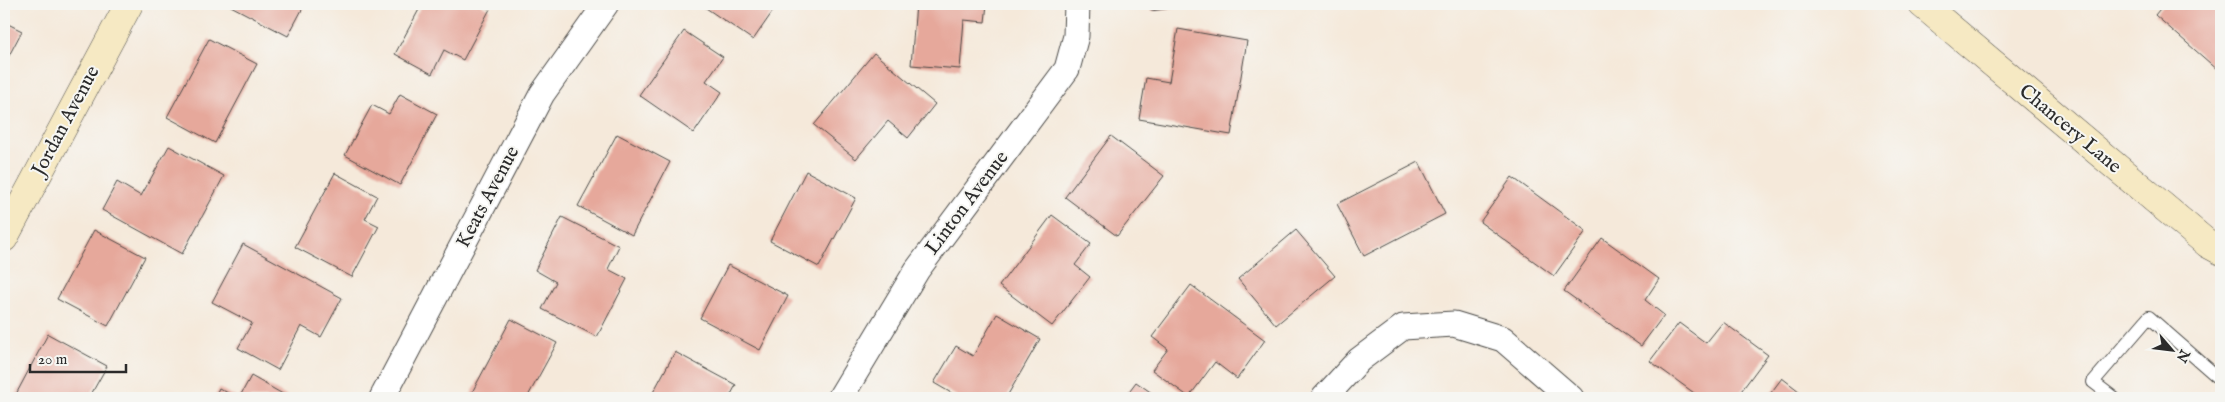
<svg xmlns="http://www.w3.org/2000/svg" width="2225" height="402" font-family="'IM FELL English',serif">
	<rect width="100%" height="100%" fill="#f6f6f2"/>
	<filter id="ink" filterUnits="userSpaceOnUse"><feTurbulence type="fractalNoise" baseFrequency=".02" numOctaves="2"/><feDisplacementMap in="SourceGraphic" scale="10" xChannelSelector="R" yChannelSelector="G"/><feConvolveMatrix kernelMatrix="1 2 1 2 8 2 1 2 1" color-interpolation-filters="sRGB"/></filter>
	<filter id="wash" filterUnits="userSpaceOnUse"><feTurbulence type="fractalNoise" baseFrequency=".0096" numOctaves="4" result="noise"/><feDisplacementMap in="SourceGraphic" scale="20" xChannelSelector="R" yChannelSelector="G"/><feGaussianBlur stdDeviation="1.12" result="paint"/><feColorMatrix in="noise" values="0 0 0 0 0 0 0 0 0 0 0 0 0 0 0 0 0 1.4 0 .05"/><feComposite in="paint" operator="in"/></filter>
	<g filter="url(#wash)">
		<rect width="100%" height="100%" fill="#f5e9da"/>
		<g id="blocks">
			<!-- building -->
			<g fill="#e6a89b">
				<polygon points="227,4 305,4 288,36"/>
				<polygon points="422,4 480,4 490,9 463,60 444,50 432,74 395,54"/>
				<polygon points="705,4 778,4 753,40 703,6"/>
				<polygon points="916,4 987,4 985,22 964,20 960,69 911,65"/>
				<polygon points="1149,4 1191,4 1191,5 1151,11"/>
				<polygon points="2164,4 2221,4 2221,69 2219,71 2155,15"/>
				<polygon points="4,22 22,31 4,65"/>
				<polygon points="1178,29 1247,41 1231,135 1139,119 1146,78 1169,82"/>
				<polygon points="684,31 723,57 706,81 722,92 694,133 639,95"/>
				<polygon points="209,39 257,64 215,143 167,117"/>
				<polygon points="874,53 935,104 908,138 888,121 856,159 814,125"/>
				<polygon points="400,94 437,114 400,185 345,155 372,105 389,114"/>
				<polygon points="617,134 670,162 632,235 578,206"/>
				<polygon points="1111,136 1164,176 1117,236 1065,197"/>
				<polygon points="169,146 224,176 182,254 102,210 117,182 141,196"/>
				<polygon points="1419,162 1445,214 1364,256 1337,204"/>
				<polygon points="806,171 856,198 819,267 770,241"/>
				<polygon points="335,173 377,196 365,219 379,226 352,277 295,247"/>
				<polygon points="1512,177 1586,231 1554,276 1480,222"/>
				<polygon points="1052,215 1091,244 1075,265 1090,277 1052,326 999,286"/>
				<polygon points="562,217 619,246 608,269 627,279 597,337 542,309 556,282 535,270"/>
				<polygon points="94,230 145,257 108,326 57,299"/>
				<polygon points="1296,230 1335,276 1276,325 1238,279"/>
				<polygon points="1602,238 1659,279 1645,300 1664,315 1641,346 1564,291"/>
				<polygon points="243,244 342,298 321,337 301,326 278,370 238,348 252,323 212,302"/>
				<polygon points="728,265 788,296 760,350 700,318"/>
				<polygon points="1191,285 1265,340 1237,379 1215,362 1189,397 1152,370 1168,349 1152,337"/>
				<polygon points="997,314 1040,339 1006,398 960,398 934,383 956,346 973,356"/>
				<polygon points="511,319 557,343 527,398 469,398"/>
				<polygon points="1723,322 1768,355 1736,398 1701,398 1650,361 1679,323 1706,343"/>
				<polygon points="48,334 107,366 89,398 14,398"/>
				<polygon points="675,352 736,385 729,398 650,398"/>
				<polygon points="251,376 288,397 287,398 239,398"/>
				<polygon points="1782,378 1808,398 1767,398"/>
				<polygon points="1136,382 1159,398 1124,398"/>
				<polygon points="219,388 237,398 214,398"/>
			</g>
		</g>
	</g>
	<g filter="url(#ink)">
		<use href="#blocks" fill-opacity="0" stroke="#494845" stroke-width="1"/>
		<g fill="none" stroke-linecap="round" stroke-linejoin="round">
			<defs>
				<polyline id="lane" points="2114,398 2093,382 2149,317 2221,380"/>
				<g id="street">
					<polyline points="382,398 542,94 606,4"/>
					<polyline points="840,398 917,270 1067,69 1076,36 1077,4"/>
					<polyline points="1324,398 1359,360 1403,327 1454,324 1503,339 1571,398"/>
				</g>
				<g id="secondary">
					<polyline points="1922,4 2208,244 2221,251"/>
					<polyline points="4,238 129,4"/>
				</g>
			</defs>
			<!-- lane casing -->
			<use href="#lane" stroke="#494845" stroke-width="14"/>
			<!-- street casing -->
			<use href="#street" stroke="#494845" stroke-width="27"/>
			<!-- secondary casing -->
			<use href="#secondary" stroke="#494845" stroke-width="29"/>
			<!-- lane -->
			<use href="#lane" stroke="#fff" stroke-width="12"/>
			<!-- street -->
			<use href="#street" stroke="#fff" stroke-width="25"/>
			<!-- secondary -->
			<use href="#secondary" stroke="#f6e9c3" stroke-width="28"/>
		</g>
	</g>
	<g text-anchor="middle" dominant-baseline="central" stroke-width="4" stroke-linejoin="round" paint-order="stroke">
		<!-- street labels -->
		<g font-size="20" fill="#2b2b2b" stroke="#f6f6f2">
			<text transform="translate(66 121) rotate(-62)">Jordan Avenue</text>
			<text transform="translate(2070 129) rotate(40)">Chancery Lane</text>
			<text transform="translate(488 197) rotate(-62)">Keats Avenue</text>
			<text transform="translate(967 203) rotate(-53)">Linton Avenue</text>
		</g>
	</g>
	<!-- margin -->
	<rect width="2225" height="402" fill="none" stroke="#f6f6f2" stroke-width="20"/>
	<!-- north arrow -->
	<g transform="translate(2172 350) rotate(118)" stroke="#f6f6f2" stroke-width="4" paint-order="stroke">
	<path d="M0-4L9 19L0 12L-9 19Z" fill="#2b2b2b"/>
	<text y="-8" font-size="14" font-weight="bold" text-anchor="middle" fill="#2b2b2b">N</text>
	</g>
	<!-- scale -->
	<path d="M30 364v8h96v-8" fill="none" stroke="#2b2b2b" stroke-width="2.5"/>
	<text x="38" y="364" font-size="15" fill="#2b2b2b" stroke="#f6f6f2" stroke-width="4" paint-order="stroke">20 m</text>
</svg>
